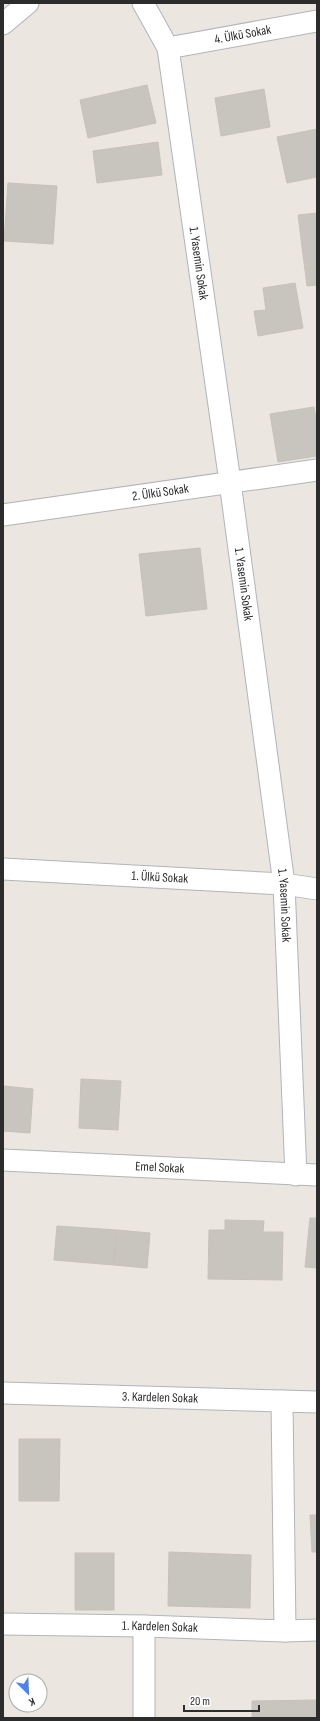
<svg xmlns="http://www.w3.org/2000/svg" width="320" height="1721" font-family="'Sofia Sans Condensed',sans-serif">
	<rect width="100%" height="100%" fill="#ece6e0"/>
	<!-- building -->
	<g fill="#c8c4be" stroke="#c8c1ba">
		<polygon points="147,85 156,123 88,138 80,100"/>
		<polygon points="264,89 270,127 221,136 215,98"/>
		<polygon points="317,129 317,177 287,183 277,137"/>
		<polygon points="158,142 162,175 97,183 93,151"/>
		<polygon points="8,183 57,186 53,244 4,241"/>
		<polygon points="317,213 317,285 307,286 298,215"/>
		<polygon points="295,283 303,328 258,336 254,311 266,310 263,288"/>
		<polygon points="314,407 317,424 317,456 278,462 270,414"/>
		<polygon points="200,548 207,609 146,616 139,554"/>
		<polygon points="81,1079 121,1081 118,1130 79,1128"/>
		<polygon points="4,1086 33,1089 30,1133 3,1131"/>
		<polygon points="310,1218 317,1218 317,1268 305,1267"/>
		<polygon points="225,1220 264,1221 263,1232 283,1232 282,1280 208,1279 209,1230 225,1230"/>
		<polygon points="57,1226 117,1230 114,1265 54,1260"/>
		<polygon points="117,1230 150,1233 147,1268 114,1265"/>
		<polygon points="19,1439 60,1439 59,1501 19,1501"/>
		<polygon points="310,1515 317,1515 317,1552 312,1552"/>
		<polygon points="169,1552 251,1555 250,1608 168,1606"/>
		<rect x="75" y="1553" width="39" height="57"/>
		<polygon points="317,1700 317,1718 252,1718 252,1701"/>
	</g>
	<g fill="none" stroke-linecap="round" stroke-linejoin="round">
		<defs>
			<g id="minor">
				<path id="s1" d="M 143,3 L 168,48 L 230,482 L 284,884 L 296,1175"/>
				<polyline points="3,24 28,3"/>
				<path id="s2" d="M 168,48 L 317,21"/>
				<path id="s3" d="M 3,515 L 317,470"/>
				<path id="s4" d="M 3,869 L 284,884 L 317,889"/>
				<path id="s5" d="M 3,1160 L 317,1175"/>
				<path id="s6" d="M 3,1393 L 317,1402"/>
				<polyline points="282,1401 285,1631"/>
				<path id="s7" d="M 3,1624 L 144,1626 L 285,1631 L 317,1630"/>
				<polyline points="144,1626 144,1718"/>
			</g>
		</defs>
		<!-- minor casing -->
		<use href="#minor" stroke="#b1b4bb" stroke-width="23"/>
		<!-- minor -->
		<use href="#minor" stroke="#fff" stroke-width="21"/>
	</g>
	<g text-anchor="middle" dominant-baseline="central" stroke-width="3.5" stroke-linejoin="round" paint-order="stroke">
		<!-- street labels -->
		<g font-size="13" fill="#2c2c2c" stroke="#fff">
			<text stroke="none"><textPath href="#s2" startOffset="76">4. Ülkü Sokak</textPath></text>
			<text stroke="none"><textPath href="#s1" startOffset="269">1. Yasemin Sokak</textPath></text>
			<text stroke="none"><textPath href="#s3" startOffset="159">2. Ülkü Sokak</textPath></text>
			<text stroke="none"><textPath href="#s1" startOffset="593">1. Yasemin Sokak</textPath></text>
			<text stroke="none"><textPath href="#s4" startOffset="157">1. Ülkü Sokak</textPath></text>
			<text stroke="none"><textPath href="#s1" startOffset="917">1. Yasemin Sokak</textPath></text>
			<text stroke="none"><textPath href="#s5" startOffset="157">Emel Sokak</textPath></text>
			<text stroke="none"><textPath href="#s6" startOffset="157">3. Kardelen Sokak</textPath></text>
			<text stroke="none"><textPath href="#s7" startOffset="157">1. Kardelen Sokak</textPath></text>
		</g>
	</g>
	<!-- border -->
	<rect width="320" height="1721" fill="none" stroke="#2c2c2c" stroke-width="8"/>
	<!-- north arrow -->
	<g transform="translate(28 1693) rotate(156)"><circle r="19" fill="#ffffff" stroke="#ababab"/>
	<path d="M0-3L7 15L0 10L-7 15Z" fill="#5182e9"/>
	<text y="-6" font-size="11" font-weight="bold" text-anchor="middle" fill="#2c2c2c">K</text>
	</g>
	<!-- scale -->
	<path d="M184 1705v6h75v-6" fill="none" stroke="#2c2c2c" stroke-width="2"/>
	<text x="190" y="1705" font-size="12" fill="#2c2c2c" stroke="#ffffff" stroke-width="3" paint-order="stroke">20 m</text>
</svg>
